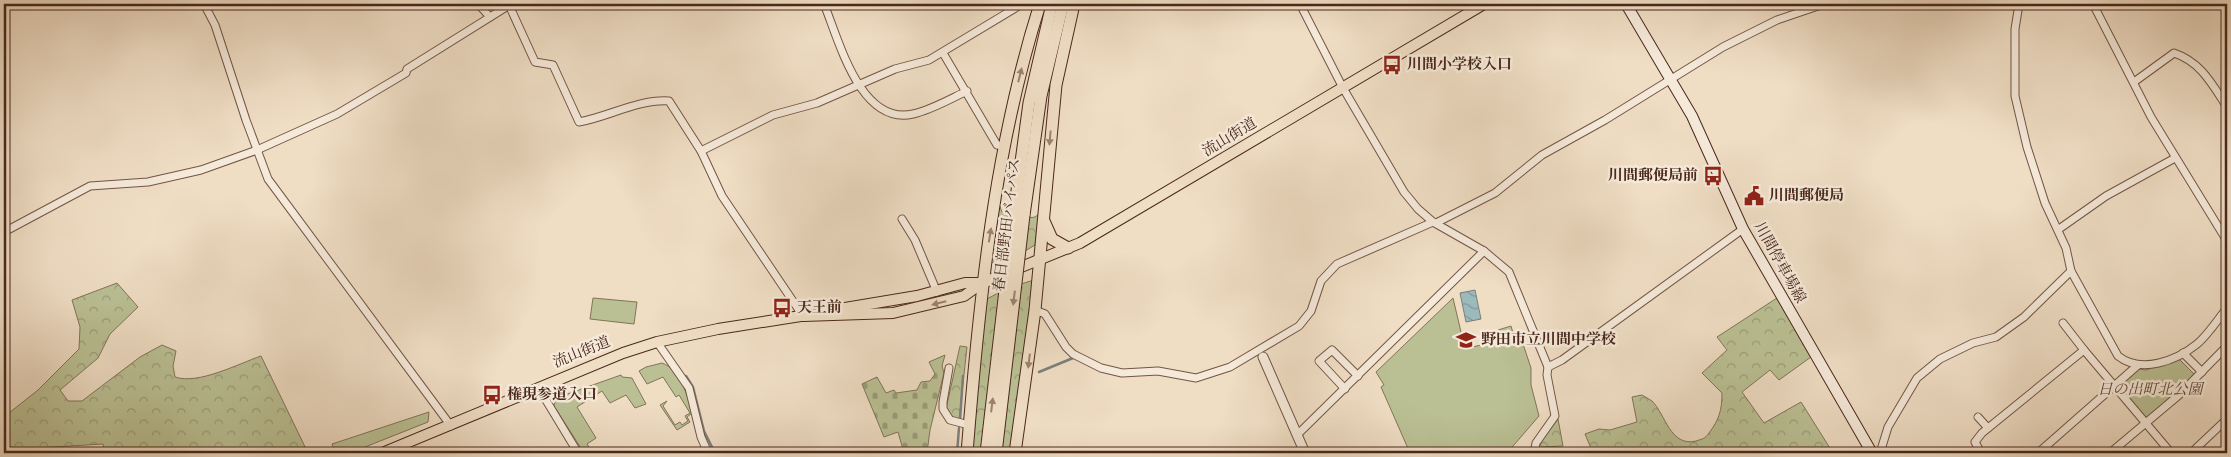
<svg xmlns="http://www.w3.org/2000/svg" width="2231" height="457" font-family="Vollkorn,'Noto Serif JP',serif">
	<defs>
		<pattern id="forest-crowns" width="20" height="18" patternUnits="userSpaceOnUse" patternTransform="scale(1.25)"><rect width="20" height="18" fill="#bac094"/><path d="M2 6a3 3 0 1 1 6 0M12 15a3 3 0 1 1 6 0" fill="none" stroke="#999c78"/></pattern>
		<pattern id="cemetery-stones" width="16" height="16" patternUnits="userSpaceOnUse" patternTransform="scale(1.25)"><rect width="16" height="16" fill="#bac094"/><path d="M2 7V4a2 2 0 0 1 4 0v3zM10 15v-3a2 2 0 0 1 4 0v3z" fill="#999c78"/></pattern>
		<pattern id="water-waves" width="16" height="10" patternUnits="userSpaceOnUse" patternTransform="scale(1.25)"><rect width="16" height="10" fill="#9cbabc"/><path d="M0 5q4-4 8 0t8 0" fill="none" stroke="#819798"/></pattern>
	</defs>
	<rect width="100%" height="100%" fill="#efddc4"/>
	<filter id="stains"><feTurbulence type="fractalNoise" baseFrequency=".004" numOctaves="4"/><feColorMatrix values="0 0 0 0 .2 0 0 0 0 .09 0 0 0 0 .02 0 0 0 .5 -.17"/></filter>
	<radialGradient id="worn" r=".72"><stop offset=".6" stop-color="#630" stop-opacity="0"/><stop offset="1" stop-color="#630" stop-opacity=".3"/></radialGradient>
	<!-- green -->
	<g fill="#bac094" stroke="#827458">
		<polygon points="593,298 637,302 634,324 590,319"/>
		<polygon points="1453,298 1465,349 1500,340 1498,330 1511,326 1513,333 1519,332 1531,368 1531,385 1539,416 1507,453 1410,453 1381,387 1384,385 1376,372"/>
		<polygon points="2179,359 2195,375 2147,419 2119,387 2139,369 2146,370"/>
		<path d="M 662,363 C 680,369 688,397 692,413 L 687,417 L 690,422 L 677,430 L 660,405 L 667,401 L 663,406 L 675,425 L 680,422 L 682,425 L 688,421 L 685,416 L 690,413 L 679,395 L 676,397 L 663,377 L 647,384 L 639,371 L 646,367 Z"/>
		<polygon points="621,375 622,377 632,378 646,404 635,408 626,395 610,403 602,391 577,407 596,438 587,444 593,453 584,453 554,406 556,398"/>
		<polygon points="429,412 428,422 350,453 335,453 332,444"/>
	</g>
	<!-- forest -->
	<g fill="url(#forest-crowns)" stroke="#827458">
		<polygon points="999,204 1002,212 1009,216 1004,260 996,264 990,262"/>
		<polygon points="1039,214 1035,245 1025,251 1029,218 1035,217"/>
		<polygon points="1034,280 1011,453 1001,453 1021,284"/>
		<path d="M 117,283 L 138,307 L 110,334 L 98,358 L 60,390 L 68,401 L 82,401 L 140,357 L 162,345 L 176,351 L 173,366 L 175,377 C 198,385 238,364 261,356 L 308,453 L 104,453 L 103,444 L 20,449 L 7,446 L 4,440 L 4,428 L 9,413 L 38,390 L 79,349 L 80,327 L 72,300 Z"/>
		<polygon points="1000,292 981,453 972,453 985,300"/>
		<path d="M 1777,298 L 1811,357 L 1779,380 L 1770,370 L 1742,392 L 1764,423 L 1801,402 L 1833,453 L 1593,453 L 1585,434 L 1599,429 L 1610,430 L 1637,422 L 1632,397 L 1642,395 C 1645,397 1649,399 1652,401 C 1666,415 1670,447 1696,441 C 1702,439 1705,439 1709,433 C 1719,420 1722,410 1722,393 L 1702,373 L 1727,350 L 1717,337 Z"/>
		<polygon points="960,346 967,347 959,420 953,419 946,409"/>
		<polygon points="1558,419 1563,446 1542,447 1539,444"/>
	</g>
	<!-- cemetery -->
	<polygon fill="url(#cemetery-stones)" stroke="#827458" points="945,355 942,366 944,373 930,430 927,453 904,453 898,432 884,437 862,384 877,377 886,393 894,390 896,393 917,390 921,382 930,381 935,374 929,362"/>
	<!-- water -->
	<polygon fill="url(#water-waves)" stroke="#7b807c" points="1475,290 1481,319 1466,322 1460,293"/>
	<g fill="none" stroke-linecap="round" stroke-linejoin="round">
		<!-- stream -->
		<g stroke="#7b807c" stroke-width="2.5">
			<polyline points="1039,372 1073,358"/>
			<polyline points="686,376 693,387 704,431 715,453"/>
			<polyline points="960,420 963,376"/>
			<polyline points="957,453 959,428"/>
		</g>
		<defs>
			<g id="minor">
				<polyline points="204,4 215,25 246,120 268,179 451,426"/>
				<polyline points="478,4 490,17"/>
				<path d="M 824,4 C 839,40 860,126 913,114 C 931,110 950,99 967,91"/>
				<polyline points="1300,4 1343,88 1404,192 1418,209 1433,222 1484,251 1509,272 1548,367 1547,375 1555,416 1536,443 1534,453"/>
				<path d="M 2019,4 L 2015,29 L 2015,96 L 2027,147 L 2045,203 L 2066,248 L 2071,271 L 2118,356 C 2141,374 2176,361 2197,344 C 2208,335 2218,319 2227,308"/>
				<polyline points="2093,4 2151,117 2227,241"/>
				<path d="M 509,5 L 535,62 L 553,65 L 579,122 C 608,117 638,99 669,101 L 701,151 L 722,196 L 803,316"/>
				<polyline points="943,53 997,145 1004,146"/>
				<path d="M 2134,82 L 2174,53 C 2201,62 2212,84 2227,107"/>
				<polyline points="701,151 773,115 817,103 895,69 929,60 1022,4"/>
				<polyline points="902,219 915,240 937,292"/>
				<polyline points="1436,223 1495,193 1542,155 1605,120 1723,47 1777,20 1824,4"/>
				<polyline points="2059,229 2106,196 2175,158"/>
				<polyline points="4,232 90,186 148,182 201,170 257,150 337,114 406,73 407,69 511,4"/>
				<polyline points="1035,310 1045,314 1066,347 1073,354 1101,368 1122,373 1158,371 1196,378 1230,367 1299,326 1311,311 1321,281 1337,264 1433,222"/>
				<polyline points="2063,323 2084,350"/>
				<polyline points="657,342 689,388 701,437 708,453"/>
				<polyline points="2183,353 2202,372"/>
				<polyline points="1548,367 1562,360 1743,229"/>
				<polyline points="949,368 943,402 943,409 950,420 969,425"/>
				<polyline points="538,387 578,453"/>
				<polyline points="1345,389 1319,361 1332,350 1358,376"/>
				<polyline points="1978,417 1988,428"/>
				<polyline points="1297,435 1484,251"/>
				<polyline points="1544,453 1566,453"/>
				<polyline points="1880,453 1888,427 1917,378 1940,359 1973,343 1996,337 2024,317 2071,271"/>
				<polyline points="1981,453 1975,442 1982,433 2084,350 2171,453"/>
				<polyline points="2038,453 2138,365"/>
				<polyline points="2110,453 2179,395 2227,346"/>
				<polyline points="2191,453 2227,419"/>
			</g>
			<polyline id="tertiary" points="1263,357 1305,453"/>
			<polyline id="secondary" points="1626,4 1692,116 1743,229 1872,453"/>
			<g id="primary">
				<polyline points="839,309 917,296 965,283 982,283"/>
				<polyline points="803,316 893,313 964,296 982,283 1080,243 1484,4"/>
				<polyline points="382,453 623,353 657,342 718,329 807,315"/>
			</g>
			<g id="trunk">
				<polyline points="1014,213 1029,103 1052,4"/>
				<polyline points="1024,215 1041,96 1063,4"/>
				<polyline points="1044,221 1052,239 1068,248"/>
				<path d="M 967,453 C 979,302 994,149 1040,4"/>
				<polyline points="1015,453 1035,310 1056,85 1074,4"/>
			</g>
		</defs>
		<!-- minor casing -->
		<use href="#minor" stroke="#735546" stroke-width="9"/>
		<!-- tertiary casing -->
		<use href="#tertiary" stroke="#735546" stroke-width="11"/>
		<!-- secondary casing -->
		<use href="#secondary" stroke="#4a281c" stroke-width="12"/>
		<!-- primary casing -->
		<use href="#primary" stroke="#4a281c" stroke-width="12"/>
		<!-- trunk casing -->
		<use href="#trunk" stroke="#4a281c" stroke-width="13"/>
		<!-- minor -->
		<use href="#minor" stroke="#f5e9d9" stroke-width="7"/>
		<!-- tertiary -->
		<use href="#tertiary" stroke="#f5e9d9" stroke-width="9"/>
		<!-- secondary -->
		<use href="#secondary" stroke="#f5e9d9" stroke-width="10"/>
		<!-- primary -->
		<use href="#primary" stroke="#efddc4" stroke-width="10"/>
		<!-- trunk -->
		<use href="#trunk" stroke="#efddc4" stroke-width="11"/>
		<defs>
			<g id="trunk-bridge">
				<polyline points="986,453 1014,213"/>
				<polyline points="996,453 1024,215"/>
			</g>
		</defs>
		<!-- trunk-bridge casing -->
		<use href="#trunk-bridge" stroke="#4a281c" stroke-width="13" stroke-linecap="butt"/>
		<!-- trunk-bridge -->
		<use href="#trunk-bridge" stroke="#efddc4" stroke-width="11"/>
	</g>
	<!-- one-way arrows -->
	<defs><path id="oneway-solid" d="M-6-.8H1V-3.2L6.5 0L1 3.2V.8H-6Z" transform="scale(1.25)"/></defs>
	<g fill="#9c8270">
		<use href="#oneway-solid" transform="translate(1020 75) rotate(-76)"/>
		<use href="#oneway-solid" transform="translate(1050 138) rotate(95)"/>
		<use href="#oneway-solid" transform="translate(990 235) rotate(-81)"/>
		<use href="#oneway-solid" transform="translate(1014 298) rotate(97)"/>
		<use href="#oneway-solid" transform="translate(939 303) rotate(166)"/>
		<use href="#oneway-solid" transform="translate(1029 361) rotate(97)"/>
		<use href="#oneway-solid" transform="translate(992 405) rotate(-83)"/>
	</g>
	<!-- icons -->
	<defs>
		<symbol id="bus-bare" viewBox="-9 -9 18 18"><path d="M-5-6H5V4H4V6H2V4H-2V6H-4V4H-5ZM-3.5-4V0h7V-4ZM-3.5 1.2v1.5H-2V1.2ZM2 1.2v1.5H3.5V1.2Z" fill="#8f2418" stroke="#f5e9d9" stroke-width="2.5" paint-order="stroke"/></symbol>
		<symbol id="civic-bare" viewBox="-9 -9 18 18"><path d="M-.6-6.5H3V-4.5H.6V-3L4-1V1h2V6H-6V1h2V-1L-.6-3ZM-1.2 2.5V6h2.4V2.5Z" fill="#8f2418" stroke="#f5e9d9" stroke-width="2.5" paint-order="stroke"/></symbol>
		<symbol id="school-bare" viewBox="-9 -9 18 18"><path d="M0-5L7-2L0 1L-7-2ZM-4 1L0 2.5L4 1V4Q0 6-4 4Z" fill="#8f2418" stroke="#f5e9d9" stroke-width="2.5" paint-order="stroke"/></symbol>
	</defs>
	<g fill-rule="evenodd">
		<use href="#bus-bare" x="1378" y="51" width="28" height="28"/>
		<use href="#bus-bare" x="1699" y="162" width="28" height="28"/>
		<use href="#civic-bare" x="1740" y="182" width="28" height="28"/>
		<use href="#bus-bare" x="768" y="294" width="28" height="28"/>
		<use href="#school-bare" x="1452" y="326" width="28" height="28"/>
		<use href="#bus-bare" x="478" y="381" width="28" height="28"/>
	</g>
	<g text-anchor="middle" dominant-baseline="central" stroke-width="5" stroke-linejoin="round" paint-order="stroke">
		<!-- poi labels -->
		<g font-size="15" font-weight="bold" fill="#4a281c" stroke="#f5e9d9" text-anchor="start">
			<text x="1407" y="65">川間小学校入口</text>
			<text x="1698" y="176" text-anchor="end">川間郵便局前</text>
			<text x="1769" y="196">川間郵便局</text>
			<text x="797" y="308">天王前</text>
			<text x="1481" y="340">野田市立川間中学校</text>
			<text x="507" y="395">権現参道入口</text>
		</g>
		<!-- street labels -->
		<g font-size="15" fill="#4a281c" stroke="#f5e9d9">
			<text transform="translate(1230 138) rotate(-31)">流山街道</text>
			<text transform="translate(1008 225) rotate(-83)">春日部野田バイパス</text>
			<text transform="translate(1779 263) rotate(61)">川間停車場線</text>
			<text transform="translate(582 353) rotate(-22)">流山街道</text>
		</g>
		<!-- park labels -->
		<g font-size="15" font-style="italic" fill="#604634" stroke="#f5e9d9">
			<text x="2150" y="390">日の出町北公園</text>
		</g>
	</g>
	<!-- margin -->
	<rect width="2231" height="457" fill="none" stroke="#efddc4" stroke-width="20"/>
	<rect x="5" y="5" width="2221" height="447" fill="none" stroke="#4a281c" stroke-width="2.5"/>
	<rect x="10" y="10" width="2211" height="437" fill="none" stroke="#4a281c"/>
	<rect width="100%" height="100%" filter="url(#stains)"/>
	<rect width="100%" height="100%" fill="url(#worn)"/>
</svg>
